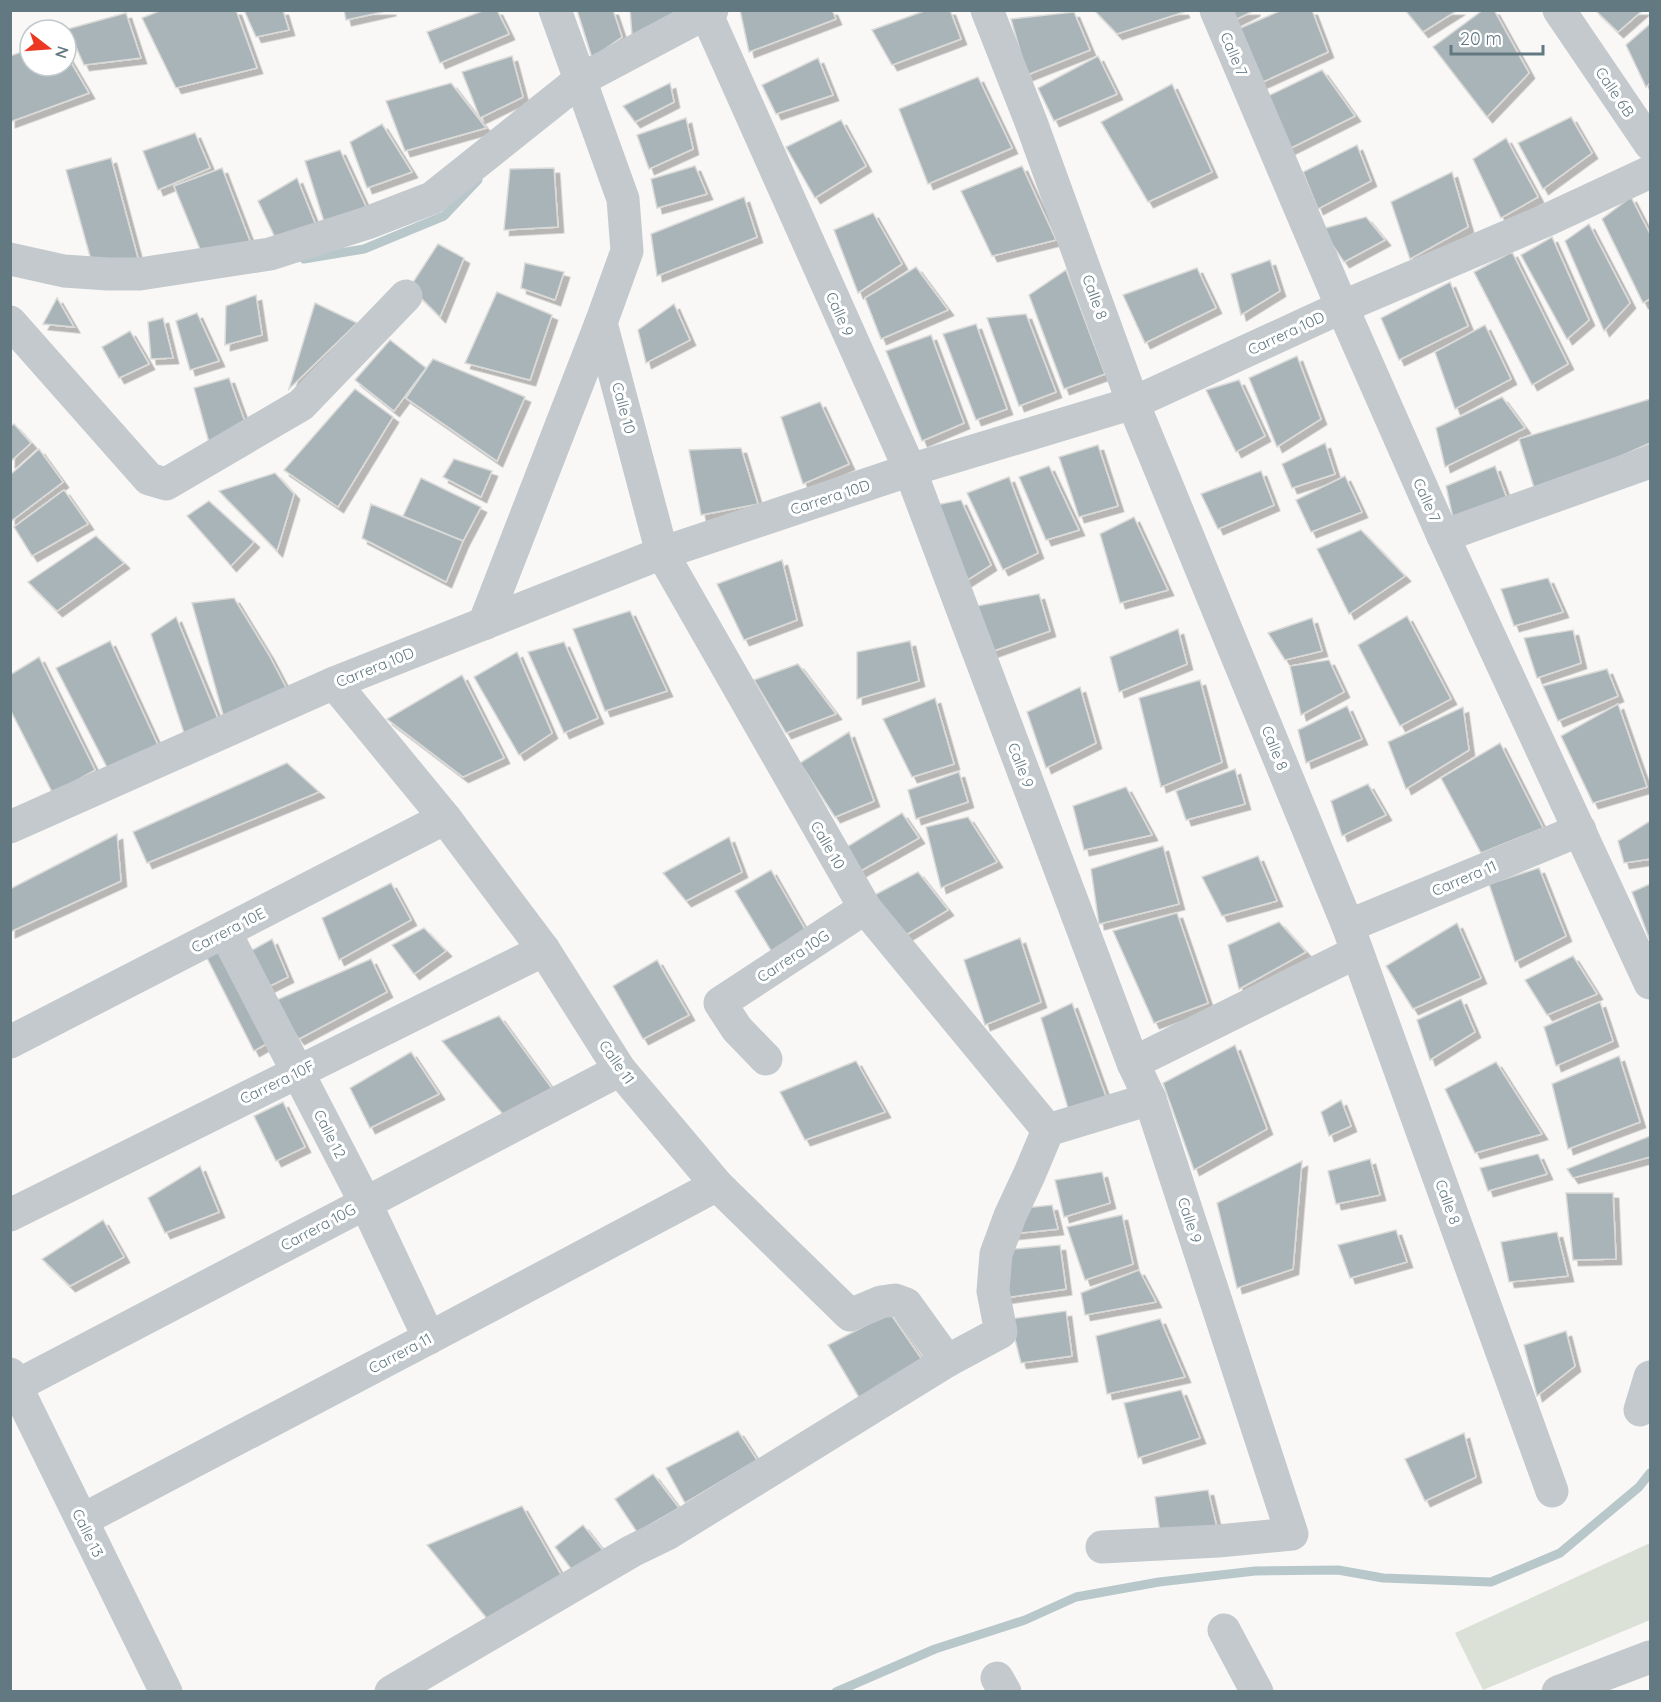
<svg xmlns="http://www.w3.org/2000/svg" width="1661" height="1702" font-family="Quicksand,sans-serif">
	<defs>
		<filter id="shadow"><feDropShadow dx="5.5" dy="5.5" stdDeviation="0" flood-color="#0004"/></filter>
	</defs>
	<rect width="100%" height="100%" fill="#f9f8f6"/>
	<!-- green -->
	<polygon fill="#dbe1d7" points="1650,1543 1650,1620 1483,1690 1455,1633"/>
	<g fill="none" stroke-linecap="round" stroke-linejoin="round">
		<!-- stream -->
		<g stroke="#b8c8ca" stroke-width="9">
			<polyline points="304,259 364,249 444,216 478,180"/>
			<polyline points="836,1692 935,1649 1025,1620 1076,1597 1159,1582 1255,1571 1338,1570 1383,1578 1491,1582 1560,1553 1639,1487 1650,1473"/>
		</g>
	</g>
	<!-- building -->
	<g fill="#a8b4b8" stroke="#dadad8" stroke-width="1.5" filter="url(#shadow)">
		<polygon points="162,10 236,10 257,68 176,88 142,18"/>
		<polygon points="244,10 283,10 289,30 256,37"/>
		<polygon points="344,10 391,10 346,20"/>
		<polygon points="485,10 497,10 509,34 440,63 427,32"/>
		<polygon points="577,10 613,10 622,37 592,58"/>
		<polygon points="630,10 699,10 633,47"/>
		<polygon points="740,10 832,10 836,19 749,52"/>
		<polygon points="927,10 950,10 961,39 892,65 872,30"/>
		<polygon points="1094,10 1183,10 1184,12 1117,34"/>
		<polygon points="1221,10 1255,10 1227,24"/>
		<polygon points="1282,10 1312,10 1328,52 1254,86 1236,30"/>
		<polygon points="1405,10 1458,10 1423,32"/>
		<polygon points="1483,10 1494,10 1529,73 1487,117 1433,47"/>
		<polygon points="1595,10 1643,10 1618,32"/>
		<polygon points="1074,12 1090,50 1027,75 1011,19"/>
		<polygon points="126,13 141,58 84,65 68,29"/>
		<polygon points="1650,24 1650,83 1646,87 1626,45"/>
		<polygon points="30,49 30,66 66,66 66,54 89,93 10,122 10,56"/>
		<polygon points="512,56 523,97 480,118 462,72"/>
		<polygon points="1098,56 1117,94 1054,121 1038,88"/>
		<polygon points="818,58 833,95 776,114 762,85"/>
		<polygon points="1322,70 1355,116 1285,151 1262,99"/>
		<polygon points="978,77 1012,148 928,184 899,109"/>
		<polygon points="451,83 486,128 405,151 386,101"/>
		<polygon points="670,83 674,102 635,122 623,106"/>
		<polygon points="1172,84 1212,172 1148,202 1101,122"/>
		<polygon points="1571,117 1592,153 1543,189 1518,143"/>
		<polygon points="686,118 693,149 649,169 637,135"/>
		<polygon points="841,120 866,166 815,198 786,147"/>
		<polygon points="382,124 412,172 367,188 350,142"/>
		<polygon points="195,133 210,168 158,190 143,151"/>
		<polygon points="1506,138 1538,197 1501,218 1473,159"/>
		<polygon points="1357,145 1371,181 1318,209 1303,172"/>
		<polygon points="340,150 369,213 327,231 305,161"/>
		<polygon points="111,158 139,262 93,267 66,170"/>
		<polygon points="695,166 707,194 657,208 651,179"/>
		<polygon points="1022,166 1056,240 992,256 961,191"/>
		<polygon points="222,168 250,241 202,254 174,186"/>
		<polygon points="554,168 558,227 504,230 510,169"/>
		<polygon points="1452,172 1468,227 1410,259 1391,202"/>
		<polygon points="297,178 319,233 279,246 258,201"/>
		<polygon points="744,197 757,237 657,276 651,234"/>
		<polygon points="1631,197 1650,234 1650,299 1643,303 1602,219"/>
		<polygon points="873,213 902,264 858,293 834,230"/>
		<polygon points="1366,217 1385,240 1344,262 1322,229"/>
		<polygon points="1589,224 1630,303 1604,331 1565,241"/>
		<polygon points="1552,237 1589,320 1567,339 1521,255"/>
		<polygon points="438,244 464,258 440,317 410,287"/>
		<polygon points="1512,252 1568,364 1532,385 1474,272"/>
		<polygon points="1270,260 1280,291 1241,315 1231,274"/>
		<polygon points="525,263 564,272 555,300 521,288"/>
		<polygon points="916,267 948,310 881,339 865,298"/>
		<polygon points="1197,268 1216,308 1145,343 1123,295"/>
		<polygon points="1066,270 1105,374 1064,389 1029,295"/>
		<polygon points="1450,282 1468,326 1399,360 1381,318"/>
		<polygon points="497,292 552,315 530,380 465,363"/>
		<polygon points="256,295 262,335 225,345 226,306"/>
		<polygon points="57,298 74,327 43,324"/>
		<polygon points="315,303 357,323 289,389"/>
		<polygon points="674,304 690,340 646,363 638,330"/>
		<polygon points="197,313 219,361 190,370 176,321"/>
		<polygon points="1026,314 1056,392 1019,406 987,318"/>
		<polygon points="163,318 173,358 151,359 148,322"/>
		<polygon points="976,324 1007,409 976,420 943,334"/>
		<polygon points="1485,325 1511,379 1455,409 1435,352"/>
		<polygon points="130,331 149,364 119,378 102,347"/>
		<polygon points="931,335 964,423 922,441 886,351"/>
		<polygon points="390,340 426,368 394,411 355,380"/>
		<polygon points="1297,356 1321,419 1277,447 1249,378"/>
		<polygon points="433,359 525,397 497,461 406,398"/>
		<polygon points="229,378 248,430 210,446 194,388"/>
		<polygon points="1239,380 1265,436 1236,452 1206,390"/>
		<polygon points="355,389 393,417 338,507 284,470"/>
		<polygon points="1502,397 1525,428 1445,467 1436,428"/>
		<polygon points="1650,399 1650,443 1536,494 1519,439"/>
		<polygon points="820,402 849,464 803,484 781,417"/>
		<polygon points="14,424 31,443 10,462 10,427"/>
		<polygon points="1325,443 1335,474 1292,488 1282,464"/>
		<polygon points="1098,445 1118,506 1079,517 1059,457"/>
		<polygon points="741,448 758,504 701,515 689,450"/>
		<polygon points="39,449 63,482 10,522 10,475"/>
		<polygon points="454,459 492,471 481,497 443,477"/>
		<polygon points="1049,466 1079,530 1046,540 1019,477"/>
		<polygon points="1495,466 1509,504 1455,527 1446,486"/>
		<polygon points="1261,471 1274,505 1218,529 1201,494"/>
		<polygon points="275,473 294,494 277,551 219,491"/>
		<polygon points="1345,476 1362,512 1311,532 1296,500"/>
		<polygon points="1009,477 1038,553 1003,570 967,493"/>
		<polygon points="421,478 481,507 463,541 403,516"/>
		<polygon points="64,490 88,524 32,556 14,527"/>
		<polygon points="961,500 991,565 963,583 931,506"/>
		<polygon points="209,501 254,542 231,566 187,516"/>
		<polygon points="371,504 463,541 446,582 362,538"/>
		<polygon points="1134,517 1168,590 1120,603 1100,534"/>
		<polygon points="1361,530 1405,576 1349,614 1317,549"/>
		<polygon points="96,536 124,563 57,611 28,582"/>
		<polygon points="782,560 797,620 744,640 717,584"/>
		<polygon points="1548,578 1563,612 1514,626 1501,589"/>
		<polygon points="1039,594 1050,631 988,653 972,607"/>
		<polygon points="234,598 269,655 290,695 224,718 192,603"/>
		<polygon points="630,611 667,691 605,711 573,629"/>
		<polygon points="1407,616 1451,699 1400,726 1358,645"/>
		<polygon points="176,617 221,726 187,742 151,634"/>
		<polygon points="1312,618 1322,651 1285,660 1268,633"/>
		<polygon points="1178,629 1187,664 1119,692 1110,657"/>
		<polygon points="1573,630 1581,663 1537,678 1524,638"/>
		<polygon points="110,641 163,756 112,777 56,668"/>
		<polygon points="910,641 919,681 857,699 857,652"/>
		<polygon points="564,642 598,718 564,733 528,652"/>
		<polygon points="517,652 552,733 519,755 474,677"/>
		<polygon points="39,657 95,770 53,794 10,709 10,675"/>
		<polygon points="1329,660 1344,692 1301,715 1290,666"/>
		<polygon points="798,664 836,714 786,733 754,680"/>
		<polygon points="1607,669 1618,696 1558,721 1543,686"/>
		<polygon points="462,675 504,758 463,777 387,719"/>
		<polygon points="1200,680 1222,762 1161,787 1139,698"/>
		<polygon points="1080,687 1096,743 1046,768 1027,712"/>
		<polygon points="935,698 954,764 912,777 883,719"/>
		<polygon points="1618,704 1647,787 1593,803 1561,736"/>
		<polygon points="1347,706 1362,739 1306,763 1298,730"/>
		<polygon points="1463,707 1469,750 1406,789 1388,742"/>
		<polygon points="849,732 874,801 835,817 800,763"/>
		<polygon points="1500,743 1543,828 1481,853 1441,778"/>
		<polygon points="287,763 319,792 147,863 133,832"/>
		<polygon points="1235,769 1245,804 1186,820 1176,791"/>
		<polygon points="959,772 968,802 916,819 908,790"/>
		<polygon points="1368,784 1386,815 1342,836 1331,801"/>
		<polygon points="1126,787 1152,835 1084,850 1073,806"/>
		<polygon points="902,813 919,838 857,873 845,848"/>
		<polygon points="968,817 997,862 941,888 926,827"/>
		<polygon points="1650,821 1650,859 1624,863 1618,841"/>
		<polygon points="117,834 121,881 10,932 10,889"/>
		<polygon points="729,837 742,872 686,901 663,873"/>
		<polygon points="1163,846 1179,904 1099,924 1091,869"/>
		<polygon points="1258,856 1277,901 1222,916 1202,877"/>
		<polygon points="1539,868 1566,936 1515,962 1489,884"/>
		<polygon points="771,870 810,938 776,959 735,891"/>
		<polygon points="918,872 948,910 896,941 867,899"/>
		<polygon points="391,883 411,920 339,960 322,918"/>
		<polygon points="1650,884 1650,941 1632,892"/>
		<polygon points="1177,913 1208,1003 1154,1023 1113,931"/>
		<polygon points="1279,922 1306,952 1239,989 1228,945"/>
		<polygon points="1457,923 1481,978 1413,1009 1386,966"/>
		<polygon points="424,928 446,951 414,974 392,945"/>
		<polygon points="1020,938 1041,1002 985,1025 964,960"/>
		<polygon points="272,939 288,977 266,988 247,953"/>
		<polygon points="226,944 275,1039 254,1051 207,958"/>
		<polygon points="1573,956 1597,994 1547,1015 1525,980"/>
		<polygon points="371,959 387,992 299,1039 272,1002"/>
		<polygon points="657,960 689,1015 643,1039 613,986"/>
		<polygon points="1461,999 1475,1032 1430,1060 1417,1020"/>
		<polygon points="1600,1002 1613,1041 1556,1066 1544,1027"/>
		<polygon points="1072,1003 1108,1102 1068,1108 1041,1018"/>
		<polygon points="499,1016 553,1090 506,1118 442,1041"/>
		<polygon points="1235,1045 1267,1129 1194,1170 1163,1083"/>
		<polygon points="411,1052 439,1094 370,1128 350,1088"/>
		<polygon points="1619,1056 1640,1122 1568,1149 1552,1084"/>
		<polygon points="856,1061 885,1112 805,1140 780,1092"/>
		<polygon points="1496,1062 1542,1134 1475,1153 1445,1089"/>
		<polygon points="1341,1100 1351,1126 1329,1136 1321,1112"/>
		<polygon points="283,1102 305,1147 276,1161 254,1116"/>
		<polygon points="1650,1136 1650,1157 1573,1178 1567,1169"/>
		<polygon points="1538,1154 1547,1174 1488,1191 1480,1168"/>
		<polygon points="1370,1159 1380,1195 1336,1204 1328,1171"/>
		<polygon points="1302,1161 1293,1269 1237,1288 1217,1203"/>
		<polygon points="200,1166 219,1212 165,1233 148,1198"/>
		<polygon points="1102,1172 1110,1203 1064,1217 1055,1180"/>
		<polygon points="1566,1193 1613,1193 1616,1259 1573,1260"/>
		<polygon points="1052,1205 1058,1229 1012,1234 1016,1209"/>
		<polygon points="1122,1215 1133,1264 1085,1280 1067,1227"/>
		<polygon points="103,1220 124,1257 70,1286 42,1259"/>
		<polygon points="1396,1230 1407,1262 1350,1278 1338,1245"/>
		<polygon points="1557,1232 1568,1276 1509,1282 1501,1242"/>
		<polygon points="1060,1245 1066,1289 1004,1298 1003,1250"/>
		<polygon points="1139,1270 1156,1302 1085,1315 1081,1293"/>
		<polygon points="1066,1311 1072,1356 1021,1363 1010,1319"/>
		<polygon points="890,1313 925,1364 860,1399 828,1345"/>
		<polygon points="1160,1319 1185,1377 1107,1394 1096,1336"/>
		<polygon points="1566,1331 1575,1366 1537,1396 1524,1345"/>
		<polygon points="1181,1390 1200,1438 1138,1458 1124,1403"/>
		<polygon points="738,1431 757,1460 685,1503 666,1468"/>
		<polygon points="1464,1433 1476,1477 1425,1501 1405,1459"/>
		<polygon points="653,1474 679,1508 637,1532 615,1499"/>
		<polygon points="1208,1490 1217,1528 1160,1533 1155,1497"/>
		<polygon points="522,1506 564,1580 489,1621 427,1545"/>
		<polygon points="583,1525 605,1553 572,1570 555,1547"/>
	</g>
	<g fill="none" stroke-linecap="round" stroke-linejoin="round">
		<!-- minor -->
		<g stroke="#c3c9cc" stroke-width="33">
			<polyline points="987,10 1031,122 1133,403 1348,926 1552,1491"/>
			<polyline points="1216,10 1342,307 1443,536 1650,983"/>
			<polyline points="1559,10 1650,144"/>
			<polyline points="706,13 910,470 1133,1063 1150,1099 1292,1534 1218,1541 1102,1547"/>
			<polyline points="10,259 64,271 108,274 140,274 270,254 367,223 432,198 580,80 712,10"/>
			<polyline points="10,322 149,479 166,484 301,405 406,296"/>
			<polyline points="1443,536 1650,462"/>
			<polyline points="484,624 601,323 627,251 623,199 555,10"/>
			<polyline points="334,683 445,818 544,950 620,1070 717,1185 850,1315 881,1302 895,1300 906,1304 947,1361"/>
			<polyline points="10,827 334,683 662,553 910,470 1133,403 1342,307 1549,219 1650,172"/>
			<polyline points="1348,926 1580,830"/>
			<polyline points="225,932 365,1202 429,1338"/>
			<polyline points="10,1042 445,818"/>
			<polyline points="766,1059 737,1029 720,1003 865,908"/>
			<polyline points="1133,1063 1357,952"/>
			<polyline points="1048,1130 1150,1099"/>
			<polyline points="10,1215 544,950"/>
			<polyline points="10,1374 166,1692"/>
			<polyline points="16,1386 620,1070"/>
			<polyline points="1640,1410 1650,1377"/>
			<polyline points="82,1520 429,1338 717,1185"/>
			<polyline points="1224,1630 1257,1692"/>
			<polyline points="997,1678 1005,1692"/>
			<polyline points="391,1692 632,1551 667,1534 947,1361 1001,1332 993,1291 996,1254 1010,1216 1030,1173 1048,1130 865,908 662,553 601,323"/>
			<polyline points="1558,1692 1650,1657"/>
		</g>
	</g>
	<g text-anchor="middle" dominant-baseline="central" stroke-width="6" stroke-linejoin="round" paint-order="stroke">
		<!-- street labels -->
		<g font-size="15" fill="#627982" stroke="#fff">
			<text transform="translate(1234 54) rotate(67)">Calle 7</text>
			<text transform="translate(1615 92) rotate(56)">Calle 6B</text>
			<text transform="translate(1095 297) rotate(70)">Calle 8</text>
			<text transform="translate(840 314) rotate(66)">Calle 9</text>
			<text transform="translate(1286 333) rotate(-25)">Carrera 10D</text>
			<text transform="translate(624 408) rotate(75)">Calle 10</text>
			<text transform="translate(830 497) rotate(-18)">Carrera 10D</text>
			<text transform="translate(1427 500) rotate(66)">Calle 7</text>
			<text transform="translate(375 667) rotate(-22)">Carrera 10D</text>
			<text transform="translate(1275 748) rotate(68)">Calle 8</text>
			<text transform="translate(1021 765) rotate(69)">Calle 9</text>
			<text transform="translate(828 845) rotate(60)">Calle 10</text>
			<text transform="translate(1464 878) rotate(-23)">Carrera 11</text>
			<text transform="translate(228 930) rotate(-27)">Carrera 10E</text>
			<text transform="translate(793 956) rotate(-33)">Carrera 10G</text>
			<text transform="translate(617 1062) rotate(55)">Calle 11</text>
			<text transform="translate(277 1082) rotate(-26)">Carrera 10F</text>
			<text transform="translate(330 1134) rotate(63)">Calle 12</text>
			<text transform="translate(1448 1202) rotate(70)">Calle 8</text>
			<text transform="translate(1190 1220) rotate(72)">Calle 9</text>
			<text transform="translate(318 1227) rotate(-28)">Carrera 10G</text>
			<text transform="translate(400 1353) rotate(-28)">Carrera 11</text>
			<text transform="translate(88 1533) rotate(64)">Calle 13</text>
		</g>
	</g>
	<!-- border -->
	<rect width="1661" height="1702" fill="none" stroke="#627982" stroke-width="24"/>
	<!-- north arrow -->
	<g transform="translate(48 48) rotate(107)"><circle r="28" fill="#ffffff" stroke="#c0c9cd" stroke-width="1.5"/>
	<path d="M0-4.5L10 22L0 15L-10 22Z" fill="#ec3722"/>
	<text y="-9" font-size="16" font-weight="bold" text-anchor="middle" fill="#627982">N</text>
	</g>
	<!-- scale -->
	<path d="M1451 45v9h92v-9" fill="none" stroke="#627982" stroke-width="3"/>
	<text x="1460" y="45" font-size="18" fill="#627982" stroke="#ffffff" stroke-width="4.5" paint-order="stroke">20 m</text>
</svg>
